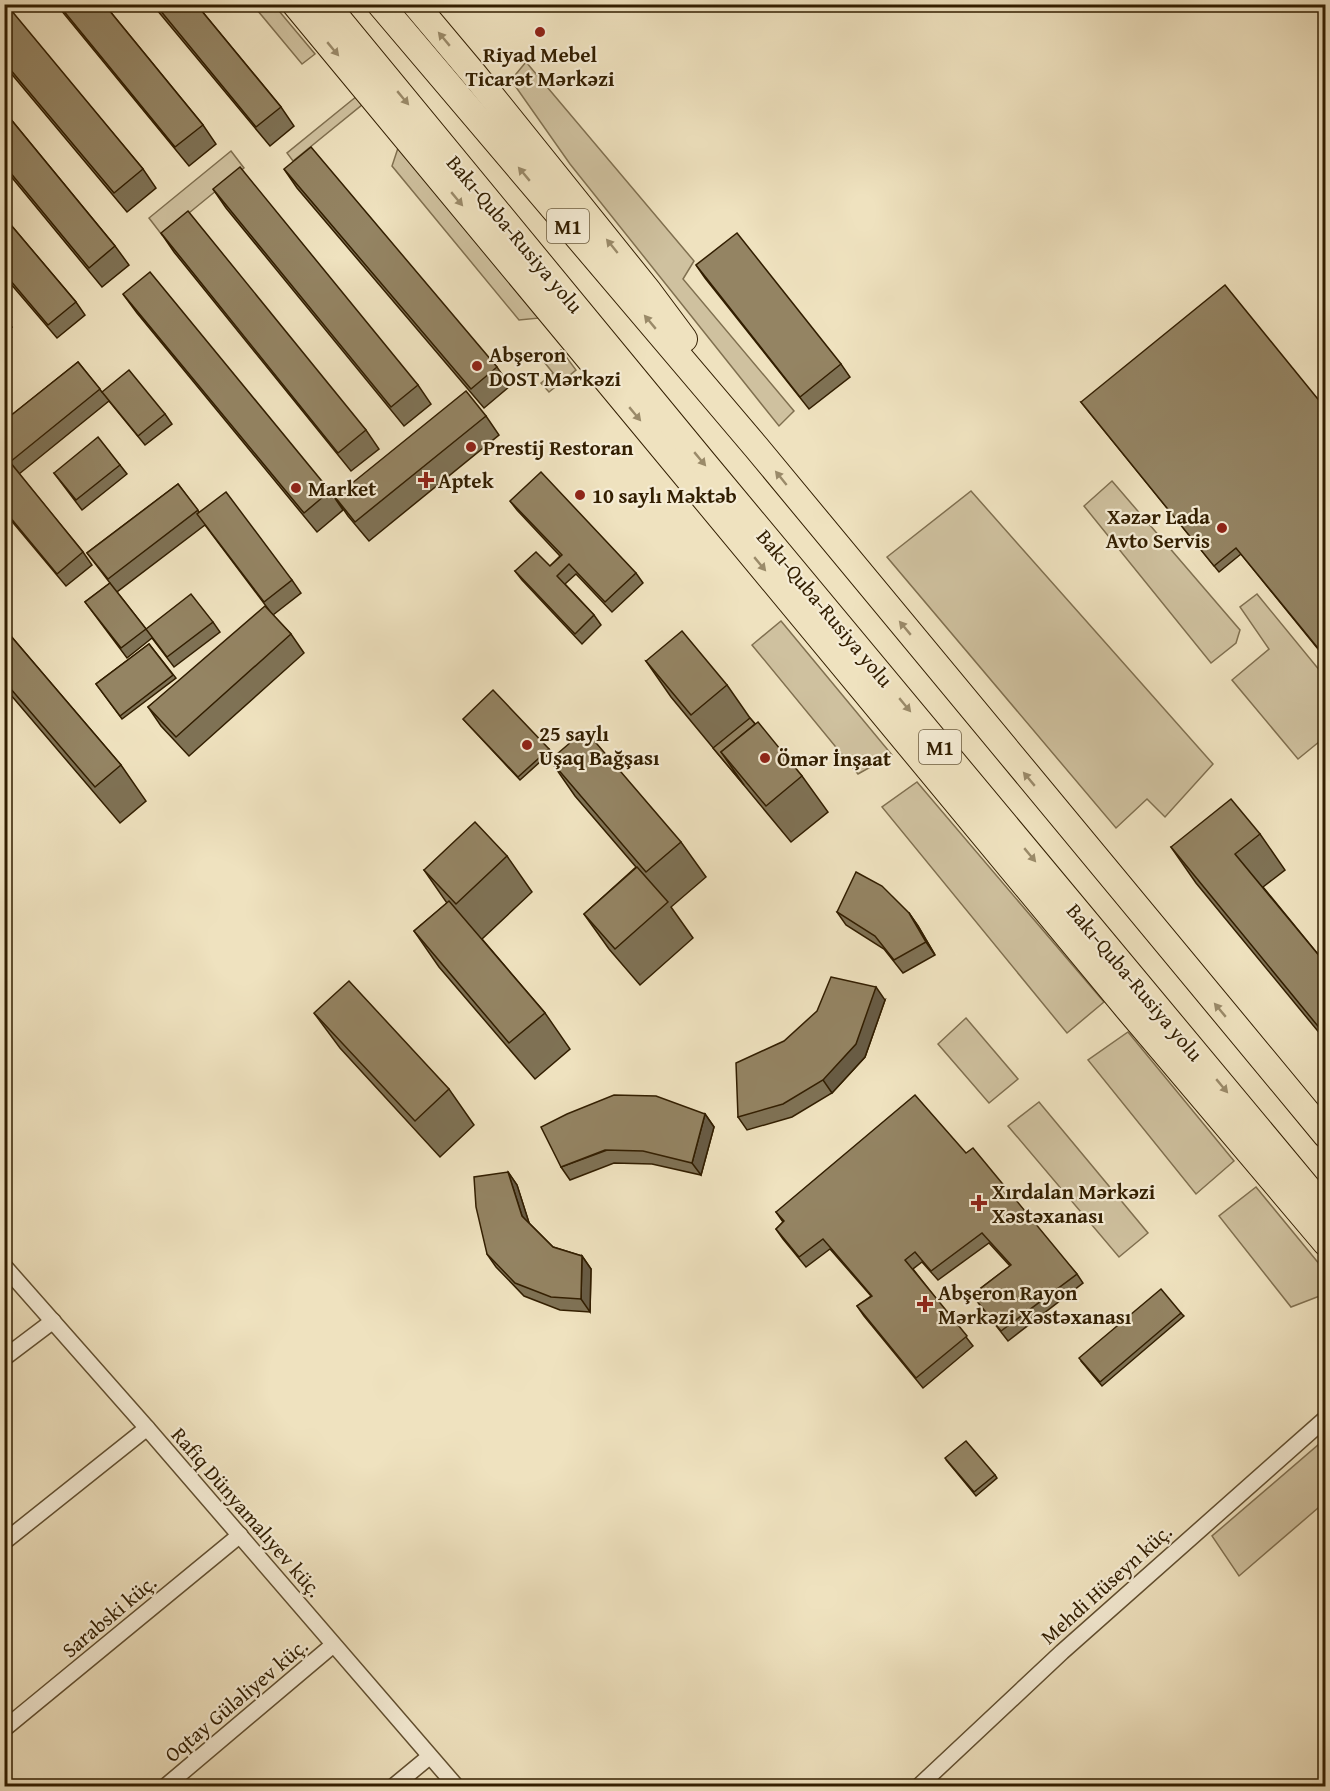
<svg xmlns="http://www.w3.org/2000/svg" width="1330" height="1791" font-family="'Gentium Book Plus',serif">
	<rect width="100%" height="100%" fill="#efe2bf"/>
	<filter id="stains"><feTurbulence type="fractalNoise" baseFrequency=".00333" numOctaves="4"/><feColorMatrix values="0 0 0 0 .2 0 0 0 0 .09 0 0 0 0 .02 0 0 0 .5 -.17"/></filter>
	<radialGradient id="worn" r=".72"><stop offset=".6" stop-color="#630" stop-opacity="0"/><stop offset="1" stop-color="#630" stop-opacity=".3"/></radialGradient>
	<!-- green -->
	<g fill="#cfc19f" stroke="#807050" stroke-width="1.5">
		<polygon points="253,5 274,5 315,54 302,64"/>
		<polygon points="526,62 694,261 683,279 794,411 779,426 570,164 511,80"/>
		<polygon points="357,96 363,104 293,161 287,153"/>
		<polygon points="398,148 540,318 519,320 392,166"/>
		<polygon points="231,151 244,168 162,235 149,218"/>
		<polygon points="561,350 576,370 549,392 541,383 553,373 545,363"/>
		<polygon points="1112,481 1240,630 1236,643 1211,663 1084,506"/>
		<polygon points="971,491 1213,764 1165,817 1147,799 1116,828 887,557"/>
		<polygon points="1257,594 1325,677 1325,737 1298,759 1232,680 1269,649 1240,607"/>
		<polygon points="781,621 892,755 858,774 752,645"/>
		<polygon points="917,782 1104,1002 1067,1033 882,807"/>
		<polygon points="966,1018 1018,1079 989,1103 938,1044"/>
		<polygon points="1128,1032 1234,1161 1196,1194 1088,1060"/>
		<polygon points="1039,1102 1148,1233 1119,1257 1008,1126"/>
		<polygon points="1256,1187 1325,1271 1325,1294 1291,1307 1219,1216"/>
		<polygon points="1325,1439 1325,1502 1239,1576 1212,1536"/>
	</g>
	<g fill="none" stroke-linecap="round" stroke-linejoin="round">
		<defs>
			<g id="minor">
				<polyline points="4,1266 147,1428 456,1786"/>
				<polyline points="4,1358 53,1321"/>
				<polyline points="4,1542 147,1428"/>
				<polyline points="4,1729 240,1535"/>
				<polyline points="166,1786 333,1645"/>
				<polyline points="394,1786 429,1757"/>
				<polyline points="919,1786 1062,1652 1326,1418"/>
			</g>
			<g id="trunk">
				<polyline points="295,4 1128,1009 1326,1243"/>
				<polyline points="326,4 704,463 1326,1210"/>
				<polyline points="380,4 756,447 1326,1135"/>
				<polyline points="415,4 473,73 649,292 684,339"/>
			</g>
		</defs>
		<!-- minor casing -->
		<use href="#minor" stroke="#614f30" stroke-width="18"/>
		<!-- trunk casing -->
		<use href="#trunk" stroke="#321e00" stroke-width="28"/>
		<!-- minor -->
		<use href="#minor" stroke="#f5ecd5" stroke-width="15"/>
		<!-- trunk -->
		<use href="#trunk" stroke="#efe2bf" stroke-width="26"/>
	</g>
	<!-- wall -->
	<g fill="#7f7255" stroke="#321e00" stroke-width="1.5">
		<polygon points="4,4 143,169 156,188 127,212 4,65"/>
		<polygon points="56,4 104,4 203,125 216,144 189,166"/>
		<polygon points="152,4 196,4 281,107 294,126 270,146"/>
		<polygon points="4,111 115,246 129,265 102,287 4,168"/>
		<polygon points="284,169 497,367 510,386 484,408 297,188"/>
		<polygon points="213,189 418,385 431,404 404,426 226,208"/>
		<polygon points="5,218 76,302 85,315 57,338 4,276"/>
		<polygon points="161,233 366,430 379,449 351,471 174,252"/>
		<polygon points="696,265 841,364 850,377 809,409 705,278"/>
		<polygon points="123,294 330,491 343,510 317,532 137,313"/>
		<polygon points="4,317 12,327 4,333"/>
		<polygon points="78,362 102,392 165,414 172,424 145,445 109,401 19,474 83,552 92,565 66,586 4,512 4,466 9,463 4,458 4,421"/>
		<polygon points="1081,402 1326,409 1326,659 1241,554 1219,572"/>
		<polygon points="486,416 499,435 369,541 348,516 335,497"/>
		<polygon points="120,465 127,474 82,510 54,473"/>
		<polygon points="178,484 199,512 292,580 301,593 273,615 291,634 304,653 189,756 161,726 148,707 272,614 205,525 117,592 146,629 213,622 220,632 174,667 152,638 127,658 85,602 110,583 87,553"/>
		<polygon points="510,501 636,573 643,583 612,612 576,574 565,584 594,615 601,625 582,644 522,580 515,571 550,566 560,556 517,510"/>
		<polygon points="4,628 121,765 146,801 120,823 4,687"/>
		<polygon points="149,644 176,678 122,719 96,684"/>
		<polygon points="646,661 727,685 750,718 802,776 828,812 791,842 671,697"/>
		<polygon points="463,719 549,749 551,752 520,780"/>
		<polygon points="550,760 681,842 706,877 671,907 693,938 640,985 609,949 584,914 636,867 575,796"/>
		<polygon points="1260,834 1285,870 1263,887 1326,964 1326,1041 1196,883 1171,847"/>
		<polygon points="507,856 532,892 482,939 545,1013 570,1049 535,1079 439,967 414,931 447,903 424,870"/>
		<polygon points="837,912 909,913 918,926 935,955 903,973 884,949 846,925"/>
		<polygon points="885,1000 865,1057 832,1093 792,1117 747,1130 738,1117"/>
		<polygon points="314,1013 449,1089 474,1125 440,1157 340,1048"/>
		<polygon points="705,1114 714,1127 701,1175 652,1164 614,1163 570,1180 561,1167"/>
		<polygon points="966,1153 1077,1274 1083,1283 1008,1341 972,1295 1010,1266 989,1243 938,1280 922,1262 913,1269 973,1346 923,1388 864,1316 857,1306 871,1296 830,1249 806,1267 783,1239 776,1229 783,1222 776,1212"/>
		<polygon points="508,1172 517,1185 529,1223 553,1247 582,1256 591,1269 590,1312 560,1310 524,1296 496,1267 487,1254"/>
		<polygon points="1181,1313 1184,1316 1102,1386 1081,1361"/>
		<polygon points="947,1461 995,1475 997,1478 976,1496"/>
	</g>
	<!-- shaded-wall -->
	<g fill="#685c45" stroke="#321e00" stroke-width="1.5">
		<polygon points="909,913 918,926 935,955 926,942"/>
		<polygon points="876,987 885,1000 865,1057 832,1093 823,1080"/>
		<polygon points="705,1114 714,1127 701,1175 692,1163"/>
		<polygon points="508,1172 517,1185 531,1229 522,1216"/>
		<polygon points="582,1256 591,1269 590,1312 581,1299"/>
	</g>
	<!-- building -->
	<g fill="#948463" stroke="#321e00" stroke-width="1.5">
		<polygon points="4,4 6,4 143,169 114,193 4,62"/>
		<polygon points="58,4 104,4 203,125 175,147"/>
		<polygon points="155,4 196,4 281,107 256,127"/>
		<polygon points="4,111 115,246 89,268 4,165"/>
		<polygon points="311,147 497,367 471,389 284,169"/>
		<polygon points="240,167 418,385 391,407 213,189"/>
		<polygon points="188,211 366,430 338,453 161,233"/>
		<polygon points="5,218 76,302 48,325 4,273"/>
		<polygon points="737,233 841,364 800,397 696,265"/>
		<polygon points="150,272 330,491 304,513 123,294"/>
		<polygon points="1225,285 1326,409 1326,658 1236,548 1214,566 1081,402"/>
		<polygon points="78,362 100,389 10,462 83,552 57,574 4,510 4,466 10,462 4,456 4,421"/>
		<polygon points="129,370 165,414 138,436 102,392"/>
		<polygon points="466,391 486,416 355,522 335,497"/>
		<polygon points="98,437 120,465 76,500 54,473"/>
		<polygon points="541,472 636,573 605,602 569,564 557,576 594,615 575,634 515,571 536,552 550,566 562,555 510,501"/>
		<polygon points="178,484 198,510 108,579 87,553"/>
		<polygon points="226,492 292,580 264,602 197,514"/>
		<polygon points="110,583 146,629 191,594 213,622 167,657 146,629 121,648 85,602"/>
		<polygon points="265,606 291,634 176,737 148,707"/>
		<polygon points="4,628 121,765 95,787 4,681"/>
		<polygon points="682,631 727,685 691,715 646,661"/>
		<polygon points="149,644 173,675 120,716 96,684"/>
		<polygon points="493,690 549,749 518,777 463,719"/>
		<polygon points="750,718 755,724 721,752 744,785 713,748"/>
		<polygon points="758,722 802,776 766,806 721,752"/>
		<polygon points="585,730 681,842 646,872 550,760"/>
		<polygon points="1231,799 1260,834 1235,854 1326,964 1326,1036 1171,847"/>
		<polygon points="475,822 507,856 456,904 424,870"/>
		<polygon points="637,867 668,902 615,949 584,914"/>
		<polygon points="856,872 882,886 909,913 926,942 894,960 875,936 837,912"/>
		<polygon points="449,901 545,1013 509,1043 414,931"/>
		<polygon points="831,977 876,987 856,1044 823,1080 783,1104 738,1117 736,1063 784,1041 817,1011"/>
		<polygon points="349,981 449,1089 415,1121 314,1013"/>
		<polygon points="614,1095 656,1096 705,1114 692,1163 643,1151 605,1150 561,1167 541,1127 567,1114"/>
		<polygon points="915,1095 966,1153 973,1148 1077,1274 1001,1331 972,1295 1011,1265 982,1233 931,1271 915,1252 905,1260 967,1336 916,1378 857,1306 872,1296 823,1239 799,1257 776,1229 784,1221 776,1212"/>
		<polygon points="508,1172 522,1216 553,1247 582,1256 581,1299 551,1297 515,1283 487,1254 476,1207 474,1177"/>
		<polygon points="1161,1289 1181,1313 1100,1382 1079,1358"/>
		<polygon points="966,1441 995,1475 974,1492 945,1458"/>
	</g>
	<!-- one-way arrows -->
	<defs><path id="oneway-solid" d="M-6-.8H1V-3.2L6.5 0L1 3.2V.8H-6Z" transform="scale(1.5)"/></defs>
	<g fill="#9a8a69">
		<use href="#oneway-solid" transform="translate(444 39) rotate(-130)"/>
		<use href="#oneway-solid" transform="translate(333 49) rotate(50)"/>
		<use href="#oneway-solid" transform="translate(403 98) rotate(50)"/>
		<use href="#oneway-solid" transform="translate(524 174) rotate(-130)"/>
		<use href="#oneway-solid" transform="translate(457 199) rotate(50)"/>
		<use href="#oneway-solid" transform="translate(612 246) rotate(-129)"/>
		<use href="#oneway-solid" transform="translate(650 322) rotate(-130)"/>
		<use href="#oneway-solid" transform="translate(635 414) rotate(50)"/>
		<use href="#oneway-solid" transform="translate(700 459) rotate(50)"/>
		<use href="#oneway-solid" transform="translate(781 478) rotate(-129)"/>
		<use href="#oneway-solid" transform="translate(760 564) rotate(50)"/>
		<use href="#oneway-solid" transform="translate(905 628) rotate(-130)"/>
		<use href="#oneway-solid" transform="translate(905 705) rotate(50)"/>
		<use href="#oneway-solid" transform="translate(1029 779) rotate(-130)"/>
		<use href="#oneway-solid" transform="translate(1030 855) rotate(50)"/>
		<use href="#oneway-solid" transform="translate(1220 1010) rotate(-130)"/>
		<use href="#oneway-solid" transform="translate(1222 1086) rotate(50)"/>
	</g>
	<!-- markers -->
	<g fill="#8f2418" stroke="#f5ecd5" stroke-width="2">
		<circle cx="540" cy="32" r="6"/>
		<circle cx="477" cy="366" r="6"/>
		<circle cx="471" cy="447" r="6"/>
		<path d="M423 471h6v6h6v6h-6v6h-6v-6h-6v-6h6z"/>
		<circle cx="296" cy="488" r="6"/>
		<circle cx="580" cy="495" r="6"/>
		<circle cx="1222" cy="528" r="6"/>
		<circle cx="527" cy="745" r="6"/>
		<circle cx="765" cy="758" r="6"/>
		<path d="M976 1194h6v6h6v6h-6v6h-6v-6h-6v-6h6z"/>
		<path d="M922 1295h6v6h6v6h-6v6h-6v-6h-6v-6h6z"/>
	</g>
	<g text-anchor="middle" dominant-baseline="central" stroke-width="4.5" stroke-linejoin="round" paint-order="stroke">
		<!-- shield labels -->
		<g fill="#f5ecd5" stroke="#6c5c40" stroke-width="1.5">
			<rect x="547" y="209" width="42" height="34" rx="4.5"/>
			<rect x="919" y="730" width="42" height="34" rx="4.5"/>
		</g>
		<g font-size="20" font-weight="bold" fill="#321e00">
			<text x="568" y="226">M1</text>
			<text x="940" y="747">M1</text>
		</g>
		<!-- poi labels -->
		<g font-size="21" font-weight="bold" fill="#321e00" stroke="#f5ecd5" text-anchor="start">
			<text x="540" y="54" text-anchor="middle">Riyad Mebel<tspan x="540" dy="24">Ticarət Mərkəzi</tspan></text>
			<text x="489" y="354">Abşeron<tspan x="489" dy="24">DOST Mərkəzi</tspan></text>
			<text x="483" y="447">Prestij Restoran</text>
			<text x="438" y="480">Aptek</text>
			<text x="308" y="488">Market</text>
			<text x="592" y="495">10 saylı Məktəb</text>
			<text x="1210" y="516" text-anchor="end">Xəzər Lada<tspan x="1210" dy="24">Avto Servis</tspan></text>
			<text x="539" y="733">25 saylı<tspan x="539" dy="24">Uşaq Bağşası</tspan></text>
			<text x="777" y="758">Ömər İnşaat</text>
			<text x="992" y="1191">Xırdalan Mərkəzi<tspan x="992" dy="24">Xəstəxanası</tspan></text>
			<text x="938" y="1292">Abşeron Rayon<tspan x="938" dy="24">Mərkəzi Xəstəxanası</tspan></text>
		</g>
		<!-- street labels -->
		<g font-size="21" fill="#321e00" stroke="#f5ecd5">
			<text transform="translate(515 234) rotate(50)">Bakı-Quba-Rusiya yolu</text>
			<text transform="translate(825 608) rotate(50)">Bakı-Quba-Rusiya yolu</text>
			<text transform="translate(1135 982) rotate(50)">Bakı-Quba-Rusiya yolu</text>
			<text transform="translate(247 1512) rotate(49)">Rafiq Dünyamalıyev küç.</text>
			<text transform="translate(1106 1584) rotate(-42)">Mehdi Hüseyn küç.</text>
			<text transform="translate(109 1616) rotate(-40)">Sarabski küç.</text>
			<text transform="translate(236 1700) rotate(-40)">Oqtay Güləliyev küç.</text>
		</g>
	</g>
	<!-- margin -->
	<rect width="1330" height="1791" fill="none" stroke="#efe2bf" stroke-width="24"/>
	<rect x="6" y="6" width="1318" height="1779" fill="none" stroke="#321e00" stroke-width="3"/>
	<rect x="12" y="12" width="1306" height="1767" fill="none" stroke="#321e00" stroke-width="1.5"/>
	<rect width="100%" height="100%" filter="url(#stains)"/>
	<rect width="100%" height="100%" fill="url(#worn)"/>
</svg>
